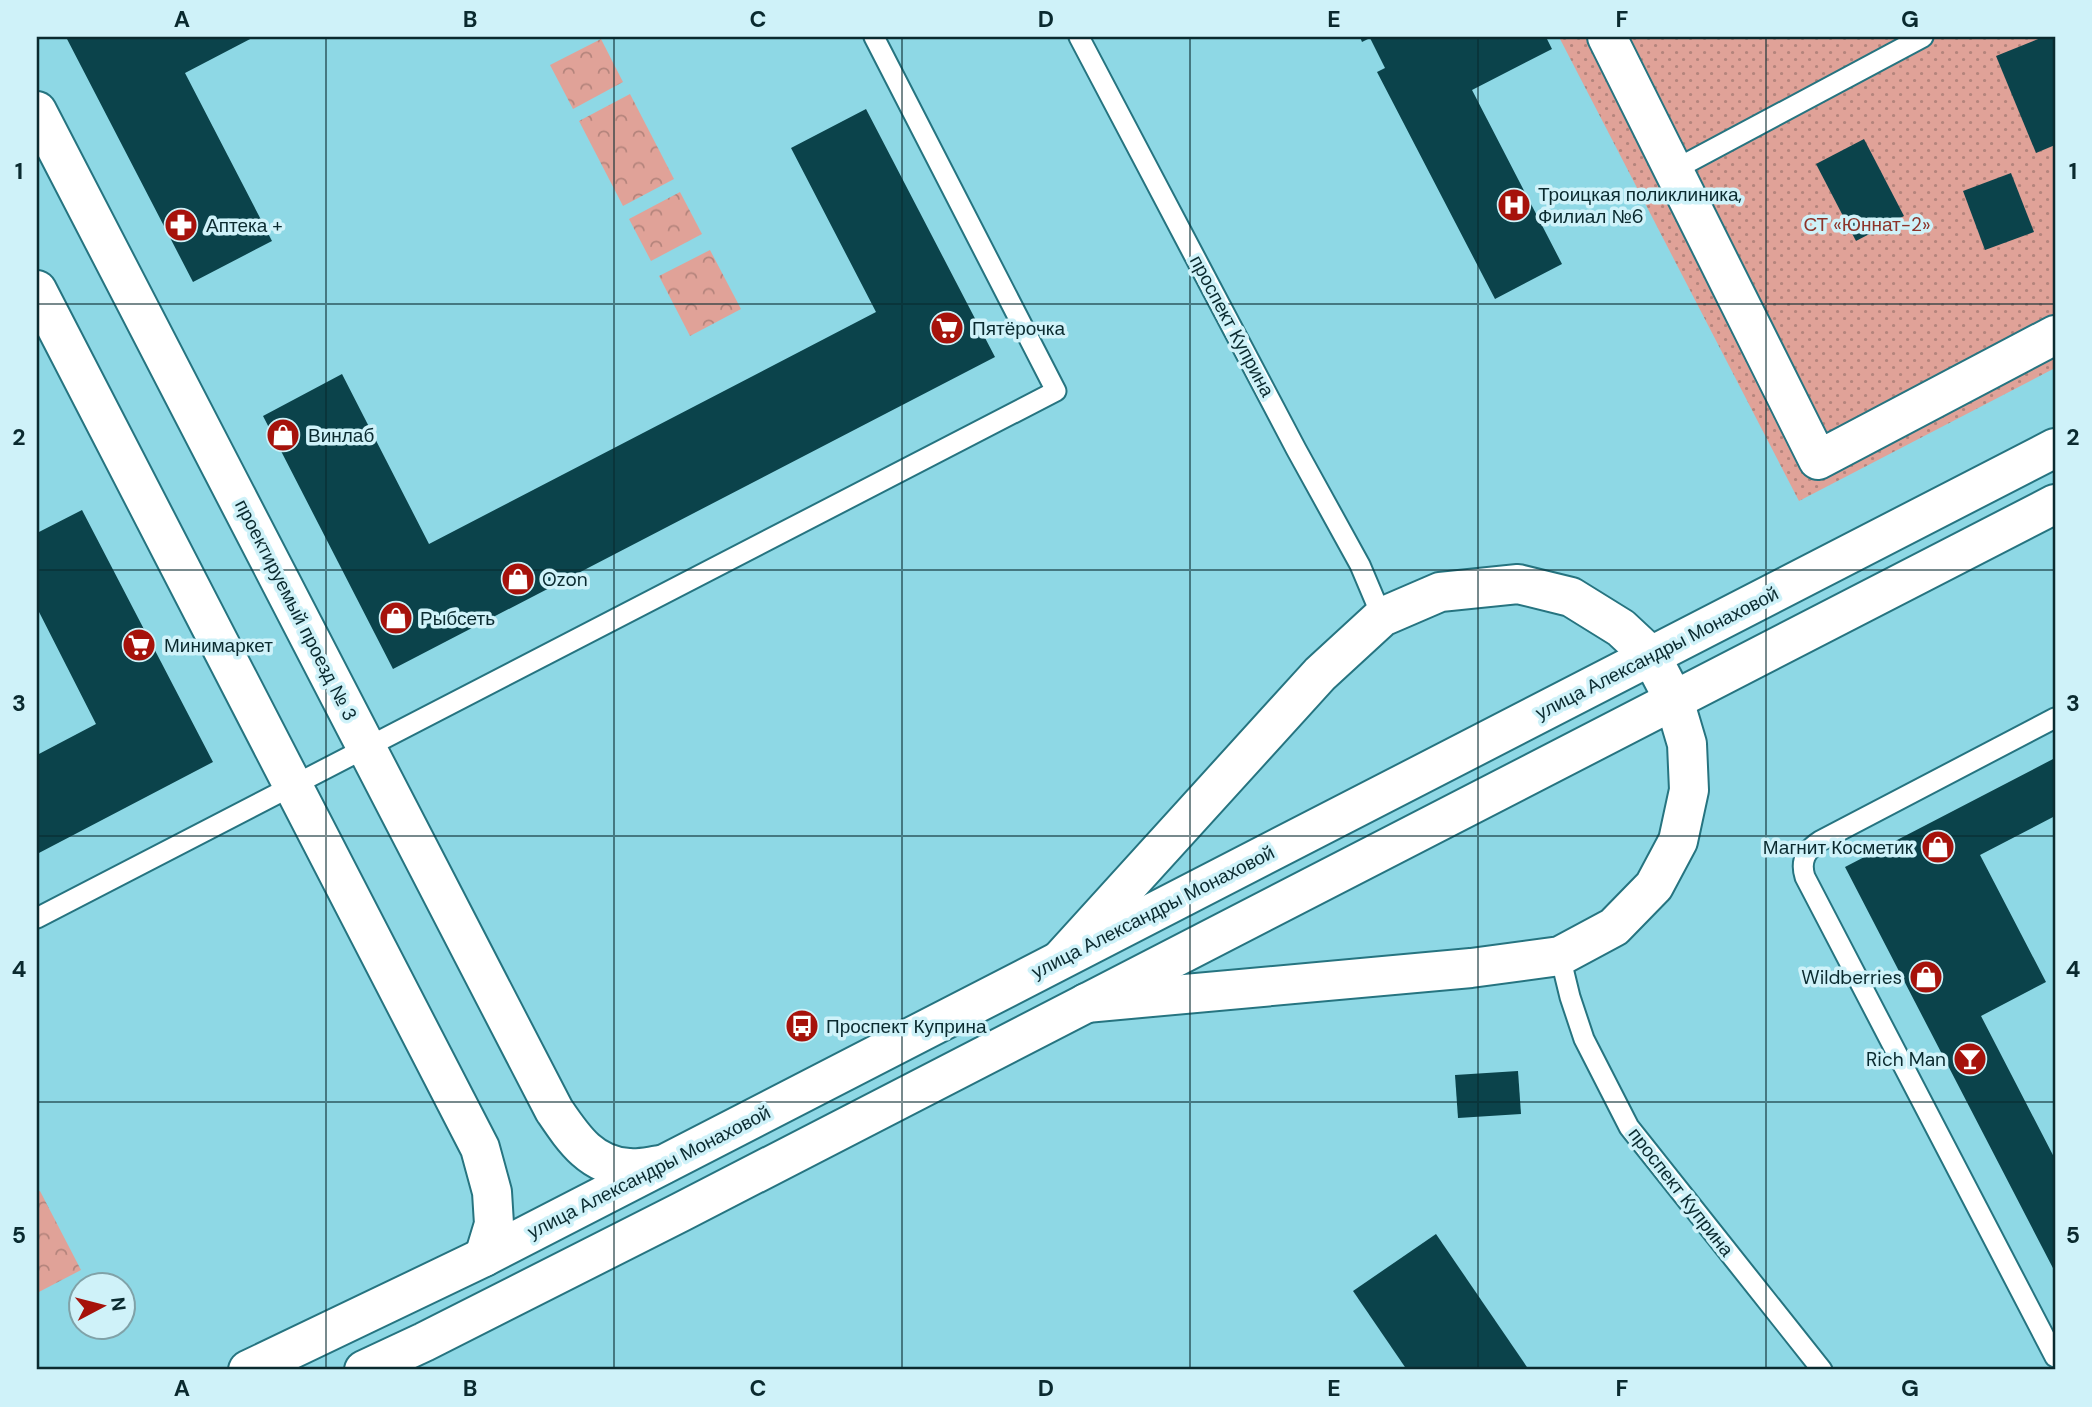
<svg xmlns="http://www.w3.org/2000/svg" width="2092" height="1407" font-family="'DM Sans',sans-serif">
	<defs>
		<pattern id="park-crowns" width="20" height="18" patternUnits="userSpaceOnUse" patternTransform="scale(1.75)"><rect width="20" height="18" fill="#e0a298"/><path d="M2 6a3 3 0 1 1 6 0M12 15a3 3 0 1 1 6 0" fill="none" stroke="#b4847c"/></pattern>
		<pattern id="garden-dots" width="8" height="8" patternUnits="userSpaceOnUse" patternTransform="scale(1.75)"><rect width="8" height="8" fill="#e0a298"/><path d="M2 2h.1M6 6h.1" fill="none" stroke="#b4847c" stroke-width="1.8" stroke-linecap="round"/></pattern>
	</defs>
	<rect width="100%" height="100%" fill="#8ed8e5"/>
	<!-- park -->
	<g fill="url(#park-crowns)">
		<polygon points="601,39 623,82 573,109 550,65"/>
		<polygon points="630,94 674,179 623,206 579,121"/>
		<polygon points="680,192 702,234 651,261 629,219"/>
		<polygon points="710,250 741,309 690,336 659,276"/>
		<polygon points="40,1191 81,1270 37,1293 37,1192"/>
	</g>
	<!-- garden -->
	<polygon fill="url(#garden-dots)" points="1559,37 2055,37 2055,368 1799,501"/>
	<!-- building -->
	<g fill="#0b434b">
		<polygon points="72,37 254,37 185,73 272,241 193,282 67,39"/>
		<polygon points="1360,37 1546,37 1552,49 1472,90 1562,264 1495,299 1377,72 1385,68 1370,38 1362,42"/>
		<polygon points="2043,37 2055,37 2055,145 2036,153 1996,56"/>
		<polygon points="866,109 995,357 393,669 263,416 342,374 429,544 876,312 791,148"/>
		<polygon points="1864,139 1904,216 1856,241 1816,164"/>
		<polygon points="2011,173 2034,232 1985,250 1963,191"/>
		<polygon points="82,510 213,762 37,854 37,755 96,724 37,608 37,533"/>
		<polygon points="2055,758 2055,816 1980,855 2046,982 1981,1016 2055,1159 2055,1272 1845,867"/>
		<polygon points="1518,1071 1521,1114 1458,1118 1455,1075"/>
		<polygon points="1436,1234 1529,1370 1407,1370 1353,1291"/>
	</g>
	<g fill="none" stroke-linecap="round" stroke-linejoin="round">
		<defs>
			<g id="service">
				<polyline points="1079,37 1296,449 1360,565 1382,617"/>
				<polyline points="1674,170 1923,37"/>
				<path d="M 2055,718 L 1820,841 C 1806,850 1800,861 1805,877 L 2055,1357"/>
				<polyline points="37,918 1056,391 874,37"/>
				<polyline points="1560,956 1570,997 1584,1039 1629,1127 1822,1370"/>
			</g>
			<g id="minor">
				<polyline points="1607,37 1818,460 2055,335"/>
				<path d="M 37,111 L 554,1110 C 573,1138 591,1166 629,1168 C 640,1169 651,1166 662,1165"/>
				<polyline points="37,290 480,1148 492,1192 494,1224 484,1257"/>
			</g>
			<polyline id="tertiary" points="1061,959 1320,674 1382,617 1440,592 1518,584 1571,597 1621,628 1651,656 1674,700 1687,744 1689,790 1678,841 1654,886 1614,927 1560,956 1471,968 1086,1003"/>
			<g id="secondary">
				<polyline points="248,1370 484,1257 2055,448"/>
				<polyline points="364,1370 424,1342 681,1212 2055,504"/>
			</g>
		</defs>
		<!-- service casing -->
		<use href="#service" stroke="#267480" stroke-width="23"/>
		<!-- minor casing -->
		<use href="#minor" stroke="#267480" stroke-width="42"/>
		<!-- tertiary casing -->
		<use href="#tertiary" stroke="#267480" stroke-width="42"/>
		<!-- secondary casing -->
		<use href="#secondary" stroke="#267480" stroke-width="42"/>
		<!-- service -->
		<use href="#service" stroke="#fff" stroke-width="19"/>
		<!-- minor -->
		<use href="#minor" stroke="#fff" stroke-width="38"/>
		<!-- tertiary -->
		<use href="#tertiary" stroke="#fff" stroke-width="38"/>
		<!-- secondary -->
		<use href="#secondary" stroke="#fff" stroke-width="38"/>
	</g>
	<!-- grid -->
	<path fill="none" stroke="#0a2a2f" stroke-width="2" stroke-opacity="0.55" d="M 326,37 L 326,1370M 614,37 L 614,1370M 902,37 L 902,1370M 1190,37 L 1190,1370M 1478,37 L 1478,1370M 1766,37 L 1766,1370M 37,304 L 2055,304M 37,570 L 2055,570M 37,836 L 2055,836M 37,1102 L 2055,1102"/>
	<!-- icons -->
	<defs>
		<symbol id="hospital-disc" viewBox="-11 -11 22 22"><circle r="9.5" fill="#a6120b" stroke="#cff2f9"/><path d="M-5-5h3v3.5h4V-5h3V5h-3V1.5h-4V5h-3Z" fill="#fff"/></symbol>
		<symbol id="pharmacy-disc" viewBox="-11 -11 22 22"><circle r="9.5" fill="#a6120b" stroke="#cff2f9"/><path d="M-2-6h4v4h4v4h-4v4h-4v-4h-4v-4h4Z" fill="#fff"/></symbol>
		<symbol id="supermarket-disc" viewBox="-11 -11 22 22"><circle r="9.5" fill="#a6120b" stroke="#cff2f9"/><path d="M-6-5.5h2.5l.6 2H6L4.5 2H-2.5L-4.4-4H-6ZM-1.5 3.2a1.3 1.3 0 1 0 .1 0ZM3 3.2a1.3 1.3 0 1 0 .1 0Z" fill="#fff"/></symbol>
		<symbol id="shop-disc" viewBox="-11 -11 22 22"><circle r="9.5" fill="#a6120b" stroke="#cff2f9"/><path d="M-5-2.5h2.3a2.7 3.5 0 0 1 5.4 0H5L5.5 6h-11ZM-1.5-2.5h3a1.5 2.3 0 0 0-3 0Z" fill="#fff"/></symbol>
		<symbol id="bus-disc" viewBox="-11 -11 22 22"><circle r="9.5" fill="#a6120b" stroke="#cff2f9"/><path d="M-5-6H5V4H4V6H2V4H-2V6H-4V4H-5ZM-3.5-4V0h7V-4ZM-3.5 1.2v1.5H-2V1.2ZM2 1.2v1.5H3.5V1.2Z" fill="#fff"/></symbol>
		<symbol id="bar-disc" viewBox="-11 -11 22 22"><circle r="9.5" fill="#a6120b" stroke="#cff2f9"/><path d="M-6-5H6L.8 .8V4.5H3.5V6h-7V4.5H-.8V.8Z" fill="#fff"/></symbol>
	</defs>
	<g fill-rule="evenodd">
		<use href="#hospital-disc" x="1495" y="186" width="38" height="38"/>
		<use href="#pharmacy-disc" x="162" y="206" width="38" height="38"/>
		<use href="#supermarket-disc" x="928" y="309" width="38" height="38"/>
		<use href="#shop-disc" x="264" y="416" width="38" height="38"/>
		<use href="#shop-disc" x="499" y="560" width="38" height="38"/>
		<use href="#shop-disc" x="377" y="599" width="38" height="38"/>
		<use href="#supermarket-disc" x="120" y="626" width="38" height="38"/>
		<use href="#shop-disc" x="1919" y="828" width="38" height="38"/>
		<use href="#shop-disc" x="1907" y="958" width="38" height="38"/>
		<use href="#bus-disc" x="783" y="1007" width="38" height="38"/>
		<use href="#bar-disc" x="1951" y="1040" width="38" height="38"/>
	</g>
	<g text-anchor="middle" dominant-baseline="central" stroke-width="7" stroke-linejoin="round" paint-order="stroke">
		<!-- poi labels -->
		<g font-size="19" fill="#0a2a2f" stroke="#cff2f9" text-anchor="start">
			<text x="1538" y="194">Троицкая поликлиника,<tspan x="1538" dy="22">Филиал №6</tspan></text>
			<text x="206" y="225">Аптека +</text>
			<text x="972" y="328">Пятёрочка</text>
			<text x="308" y="435">Винлаб</text>
			<text x="542" y="579">Ozon</text>
			<text x="420" y="618">Рыбсеть</text>
			<text x="164" y="645">Минимаркет</text>
			<text x="1913" y="847" text-anchor="end">Магнит Косметик</text>
			<text x="1902" y="977" text-anchor="end">Wildberries</text>
			<text x="826" y="1026">Проспект Куприна</text>
			<text x="1946" y="1059" text-anchor="end">Rich Man</text>
		</g>
		<!-- park labels -->
		<g font-size="19" fill="#8c3329" stroke="#cff2f9">
			<text x="1867" y="224">СТ «Юннат-2»</text>
		</g>
		<!-- street labels -->
		<g font-size="19" fill="#0a2a2f" stroke="#cff2f9">
			<text transform="translate(1232 326) rotate(62)">проспект Куприна</text>
			<text transform="translate(296 610) rotate(63)">проектируемый проезд № 3</text>
			<text transform="translate(1657 653) rotate(-27)">улица Александры Монаховой</text>
			<text transform="translate(1153 912) rotate(-27)">улица Александры Монаховой</text>
			<text transform="translate(649 1172) rotate(-27)">улица Александры Монаховой</text>
			<text transform="translate(1681 1192) rotate(52)">проспект Куприна</text>
		</g>
	</g>
	<!-- border -->
	<rect width="2092" height="1407" fill="none" stroke="#cff2f9" stroke-width="77"/>
	<!-- north arrow -->
	<g transform="translate(102 1306) rotate(83)"><circle r="33" fill="#cff2f9" stroke="#80a2a8" stroke-width="2"/>
	<path d="M0-5L12 26L0 18L-12 26Z" fill="#a6120b"/>
	<text y="-10" font-size="19" font-weight="bold" text-anchor="middle" fill="#0a2a2f">N</text>
	</g>
	<rect x="38" y="38" width="2016" height="1330" fill="none" stroke="#0a2a2f" stroke-width="2.5"/>
	<g font-size="23" text-anchor="middle" font-weight="bold" fill="#0a2a2f">
		<text x="182" y="27">A</text>
		<text x="470" y="27">B</text>
		<text x="758" y="27">C</text>
		<text x="1046" y="27">D</text>
		<text x="1334" y="27">E</text>
		<text x="1622" y="27">F</text>
		<text x="1910" y="27">G</text>
		<text x="19" y="179">1</text>
		<text x="2073" y="179">1</text>
		<text x="19" y="445">2</text>
		<text x="2073" y="445">2</text>
		<text x="19" y="711">3</text>
		<text x="2073" y="711">3</text>
		<text x="19" y="977">4</text>
		<text x="2073" y="977">4</text>
		<text x="19" y="1243">5</text>
		<text x="2073" y="1243">5</text>
		<text x="182" y="1396">A</text>
		<text x="470" y="1396">B</text>
		<text x="758" y="1396">C</text>
		<text x="1046" y="1396">D</text>
		<text x="1334" y="1396">E</text>
		<text x="1622" y="1396">F</text>
		<text x="1910" y="1396">G</text>
	</g>
</svg>
